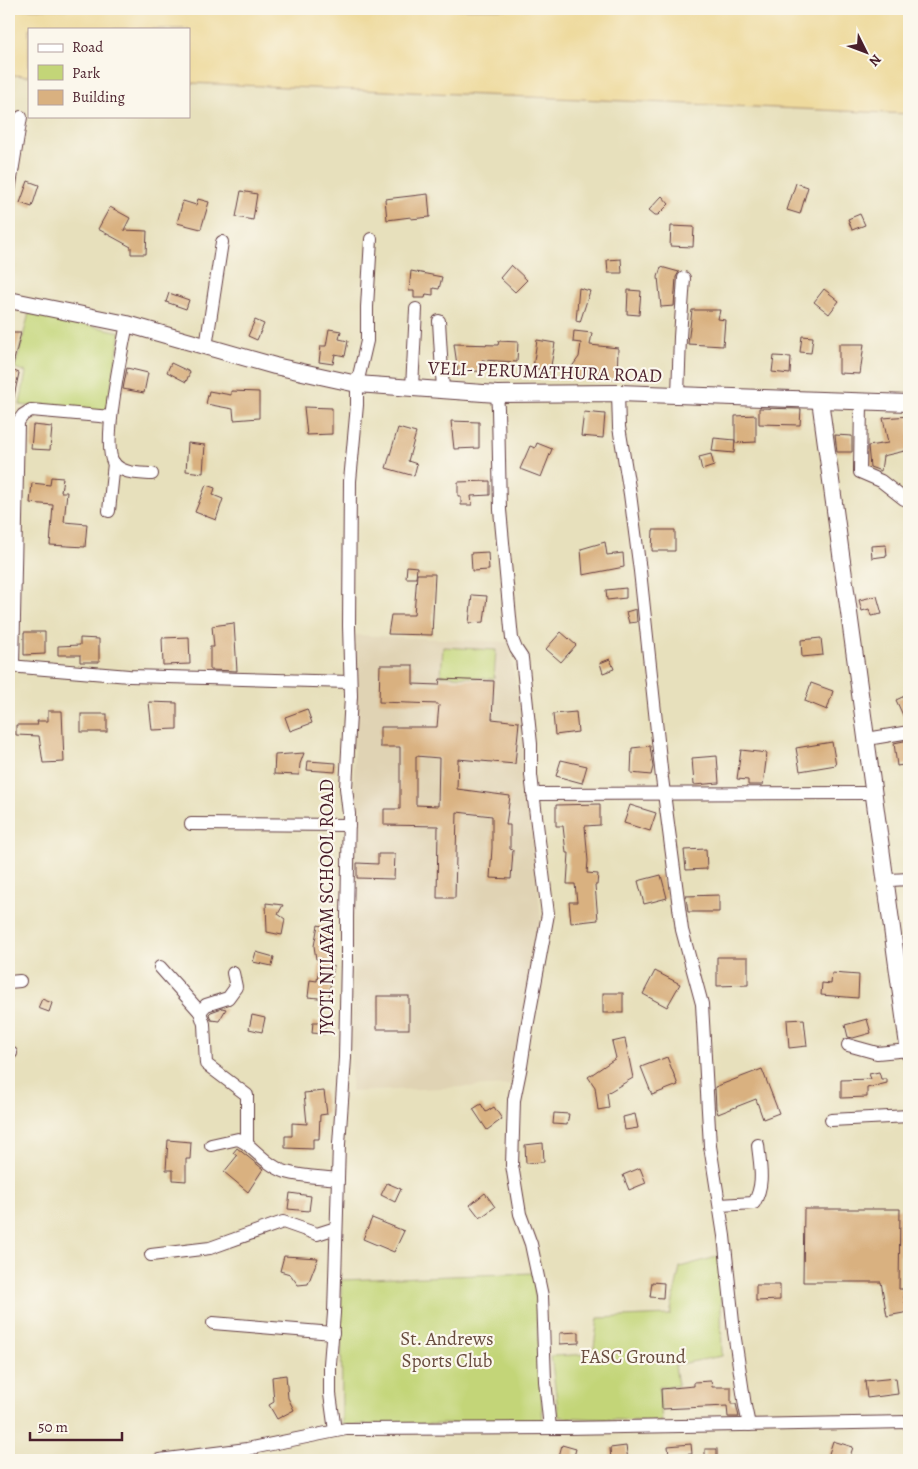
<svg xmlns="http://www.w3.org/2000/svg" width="918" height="1469" font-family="Alegreya,serif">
	<rect width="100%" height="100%" fill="#fbf7ec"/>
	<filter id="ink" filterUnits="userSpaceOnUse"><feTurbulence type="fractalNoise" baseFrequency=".02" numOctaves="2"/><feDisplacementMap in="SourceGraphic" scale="10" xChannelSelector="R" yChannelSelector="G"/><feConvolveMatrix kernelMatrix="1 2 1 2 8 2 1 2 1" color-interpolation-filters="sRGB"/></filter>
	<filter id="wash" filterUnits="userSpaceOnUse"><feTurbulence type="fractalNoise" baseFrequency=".0096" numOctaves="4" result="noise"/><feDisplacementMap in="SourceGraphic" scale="20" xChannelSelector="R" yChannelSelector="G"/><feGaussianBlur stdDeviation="1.12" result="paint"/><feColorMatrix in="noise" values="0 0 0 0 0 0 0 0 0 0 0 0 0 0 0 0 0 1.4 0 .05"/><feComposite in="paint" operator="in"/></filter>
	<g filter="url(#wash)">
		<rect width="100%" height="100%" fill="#e7e0bc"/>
		<!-- built -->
		<polygon fill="#e0d3b4" points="355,635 509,642 521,715 541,919 511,1085 351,1092"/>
		<!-- green -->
		<g fill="#c3d578" stroke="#867a52">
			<polygon points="29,313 121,332 107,409 96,413 20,405 26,372 15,368"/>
			<polygon points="443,647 496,650 494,679 441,675"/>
			<polygon points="720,1256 722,1356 675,1365 678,1386 659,1387 662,1422 559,1417 551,1356 593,1354 598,1318 670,1315 680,1267"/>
			<polygon points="534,1273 543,1423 342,1425 341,1280"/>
		</g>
		<!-- sand -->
		<polygon fill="#eeda9e" stroke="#9c7c64" points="9,9 909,9 909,114 580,99 189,83 189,29 29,29 29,76 9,75"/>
		<g id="blocks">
			<!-- building -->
			<g fill="#d9b180" fill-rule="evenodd">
				<polygon points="28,181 39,185 32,207 20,203"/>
				<polygon points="796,183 808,187 800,214 787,210"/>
				<polygon points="241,191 257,194 253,220 236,217"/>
				<polygon points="428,194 430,217 411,219 411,217 387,220 385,199"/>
				<polygon points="662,196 669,204 658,215 655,215 649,210"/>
				<polygon points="198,199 209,202 201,229 177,223 183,201 196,205"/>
				<polygon points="110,207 130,218 124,230 147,231 146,254 131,254 131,247 98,229"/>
				<polygon points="860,214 865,225 852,230 848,219"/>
				<polygon points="671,226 694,227 693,247 670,246"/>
				<polygon points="621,259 622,273 608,273 607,260"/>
				<polygon points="511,265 527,280 515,292 500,278"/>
				<polygon points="661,267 679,272 676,277 674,306 661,307 658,277"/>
				<polygon points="411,271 442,277 439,289 433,288 433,295 426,294 425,298 414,298 414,291 409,291"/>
				<polygon points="579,288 590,291 580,322 576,321"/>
				<polygon points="824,289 839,301 829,314 814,302"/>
				<polygon points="628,290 641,291 639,315 627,314"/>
				<polygon points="169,293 189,300 186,309 166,302"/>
				<polygon points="692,310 720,310 718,319 725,320 723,346 688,344"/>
				<polygon points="255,320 264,324 257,340 248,336"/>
				<polygon points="329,329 341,331 339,339 348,341 345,356 335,354 333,364 319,362 321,346 326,346"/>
				<polygon points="574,331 592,333 590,345 618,348 617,379 565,376 579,357 581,343 573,342"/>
				<polygon points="9,333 21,333 12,368 9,368"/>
				<polygon points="802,336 813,337 811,353 800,352"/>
				<polygon points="537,340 555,343 550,371 533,368"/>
				<polygon points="499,341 518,342 517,362 482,360 482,371 458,372 454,344 498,345"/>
				<polygon points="839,344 864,344 860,374 839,373"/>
				<polygon points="774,356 791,357 790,374 772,372"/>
				<polygon points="171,363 190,372 186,382 167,372"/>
				<polygon points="127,368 148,373 144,393 123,389"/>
				<polygon points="9,369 19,373 13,401 9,400"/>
				<polygon points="209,391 231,395 231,391 259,392 259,418 234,420 233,409 206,404"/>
				<polygon points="304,407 332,408 332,434 307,435"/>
				<polygon points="759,408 801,409 800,425 759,424"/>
				<polygon points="584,412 605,414 603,438 581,436"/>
				<polygon points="756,415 756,442 735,443 735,416"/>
				<polygon points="909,416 909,450 883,456 881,471 870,467 868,446 888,443 883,418"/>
				<polygon points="451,421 479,422 479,448 454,449"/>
				<polygon points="33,425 52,427 50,450 31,449"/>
				<polygon points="398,428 416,433 408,461 417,464 414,476 386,468"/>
				<polygon points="835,435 852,436 852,452 837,452"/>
				<polygon points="714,438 735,440 734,453 712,451"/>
				<polygon points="188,443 205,445 203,473 186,471"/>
				<polygon points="537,443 552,449 541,477 520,469 530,446 535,448"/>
				<polygon points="711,454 714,466 702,470 699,457"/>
				<polygon points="51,477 63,478 61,492 67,492 64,522 87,524 85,547 50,545 53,505 30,503 32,483 50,485"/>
				<polygon points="490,481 490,495 471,496 472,505 461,505 461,496 458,496 458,482"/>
				<polygon points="206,485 215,488 213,495 223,499 216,520 195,512"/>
				<polygon points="653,530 675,530 675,551 652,551"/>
				<polygon points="605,542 607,555 623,553 624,567 583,575 581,549"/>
				<polygon points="886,545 887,556 872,558 871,546"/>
				<polygon points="488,552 489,570 472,571 471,553"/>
				<polygon points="407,566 417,567 416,578 406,578"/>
				<polygon points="417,574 435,574 432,635 388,634 391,615 414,615"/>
				<polygon points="626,588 626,598 607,600 606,590"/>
				<polygon points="472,595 487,596 484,622 469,623"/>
				<polygon points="877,596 882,614 871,616 869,609 862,611 859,600"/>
				<polygon points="636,609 637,622 629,623 626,612"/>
				<polygon points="234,623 237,671 210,670 210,647 214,647 212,626"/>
				<polygon points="24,632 45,632 45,654 24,655"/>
				<polygon points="561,632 576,645 561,662 546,649"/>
				<polygon points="189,637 190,664 163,665 162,638"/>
				<polygon points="80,638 99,639 99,662 80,662 80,655 58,655 58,646 80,645"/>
				<polygon points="821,638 823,655 802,657 801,640"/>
				<polygon points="610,659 614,669 603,673 600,663"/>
				<path d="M 380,665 L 413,665 L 413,684 L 439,685 L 440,679 L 494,681 L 492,719 L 519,722 L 515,764 L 458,759 L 457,789 L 510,796 L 506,825 L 510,825 L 510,849 L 513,850 L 511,879 L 490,878 L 492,848 L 492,816 L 457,812 L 455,898 L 437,898 L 438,826 L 384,825 L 384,809 L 400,809 L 400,747 L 380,747 L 380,727 L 437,727 L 439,705 L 438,704 L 379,702 ZM 416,756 L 439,758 L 438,806 L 416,805 Z"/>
				<polygon points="811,683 833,691 827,710 805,701"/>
				<polygon points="909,694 909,724 907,724 896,700"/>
				<polygon points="149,702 177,703 177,729 152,730"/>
				<polygon points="307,709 312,723 290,731 285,717"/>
				<polygon points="48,711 62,711 64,762 43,763 39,736 16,735 16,725 38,725 37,721 48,721"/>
				<polygon points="576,712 578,732 555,735 553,714"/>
				<rect x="81" y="714" width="26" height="18"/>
				<polygon points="909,740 909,764 897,766 894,743"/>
				<polygon points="832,742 836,765 800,771 796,748"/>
				<polygon points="650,746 653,767 651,775 631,773 632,748"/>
				<polygon points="741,750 767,753 763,785 748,785 748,780 737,779"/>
				<polygon points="304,753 300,764 299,775 274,774 275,755"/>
				<polygon points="717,756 719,783 694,785 692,758"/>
				<polygon points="561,760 587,766 582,783 556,776"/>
				<polygon points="308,761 336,763 335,772 307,770"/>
				<polygon points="600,804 600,825 585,826 588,861 587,873 598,874 597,885 595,885 598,920 571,923 569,902 577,902 575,884 567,884 569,853 566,853 563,826 556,826 556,805"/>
				<polygon points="630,805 656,813 650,831 624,823"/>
				<polygon points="706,849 707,869 686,870 684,850"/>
				<polygon points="378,854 395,854 394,879 357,878 357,863 378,864"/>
				<polygon points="661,875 667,898 644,904 638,881"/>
				<polygon points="719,895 719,912 688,912 686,896"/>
				<polygon points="266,903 283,905 278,914 285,919 282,935 267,932"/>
				<polygon points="318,925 330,928 328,955 330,965 334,966 332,977 331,977 329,999 308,997 310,980 317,981 320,958 316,959 314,946"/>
				<polygon points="256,952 274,957 272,966 253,962"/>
				<polygon points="717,957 748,957 748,985 717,986"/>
				<polygon points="655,971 680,984 667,1007 643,994"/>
				<polygon points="832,973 859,975 858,998 821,995 822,983 831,984"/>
				<rect x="603" y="993" width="20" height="20"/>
				<rect x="377" y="996" width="32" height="33"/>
				<polygon points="42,999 52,1003 49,1012 38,1008"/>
				<polygon points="222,1008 226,1009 219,1021 211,1020 209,1014 211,1012"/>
				<polygon points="252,1015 265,1018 262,1032 249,1029"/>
				<polygon points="804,1019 807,1046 789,1048 787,1020"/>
				<polygon points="867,1019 871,1033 853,1038 848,1037 845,1025"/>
				<polygon points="313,1022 325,1022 325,1034 312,1033"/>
				<polygon points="625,1039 633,1078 607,1093 609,1108 598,1110 595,1087 588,1077 616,1058 612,1042"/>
				<polygon points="667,1057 678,1085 652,1095 641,1067"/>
				<polygon points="762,1069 779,1113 763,1119 756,1099 718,1114 716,1108 715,1087"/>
				<polygon points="879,1072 881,1079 887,1079 887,1083 867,1088 867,1097 841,1098 841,1080 871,1079 869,1074"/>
				<polygon points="324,1091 327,1114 320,1115 319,1139 313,1139 313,1149 285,1148 285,1136 292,1136 292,1123 307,1124 304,1093"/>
				<polygon points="481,1104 486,1112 494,1107 502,1119 487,1130 473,1109"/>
				<polygon points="554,1113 569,1114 567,1125 553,1124"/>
				<polygon points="635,1114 638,1128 625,1130 623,1117"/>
				<polygon points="168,1140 191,1142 190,1159 186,1159 186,1181 173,1180 173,1170 166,1170"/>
				<polygon points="543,1143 544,1162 526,1163 525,1145"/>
				<polygon points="237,1148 263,1169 248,1192 224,1172 237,1156 233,1153"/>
				<polygon points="640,1168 646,1183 629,1190 623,1175"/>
				<polygon points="387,1183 401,1189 395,1202 381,1195"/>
				<polygon points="290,1193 311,1196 309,1211 288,1209"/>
				<polygon points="485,1193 495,1207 480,1218 470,1205"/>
				<polygon points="804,1209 900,1209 899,1289 903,1289 905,1303 909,1302 909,1312 887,1316 881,1282 803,1282"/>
				<polygon points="372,1218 404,1231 394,1252 363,1239"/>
				<polygon points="284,1256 318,1258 308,1284 298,1285 290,1274 280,1271"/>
				<polygon points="652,1282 664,1283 663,1298 650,1297"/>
				<polygon points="756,1285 780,1285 780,1300 756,1301"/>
				<polygon points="579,1332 579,1343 560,1344 560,1333"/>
				<polygon points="286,1375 288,1398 294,1410 277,1419 269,1405 274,1402 272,1377"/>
				<polygon points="896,1378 898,1394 867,1398 865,1381"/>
				<polygon points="711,1381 712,1387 731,1387 731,1404 736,1404 739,1417 728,1417 727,1406 662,1409 661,1389 694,1386 694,1382"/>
				<polygon points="833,1441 853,1447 849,1460 827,1460"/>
				<polygon points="691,1444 692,1454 669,1456 668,1446"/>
				<polygon points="562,1445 576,1449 573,1460 558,1460"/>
				<polygon points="626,1446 628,1460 611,1460 610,1448"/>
				<rect x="705" y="1449" width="12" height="11"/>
			</g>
		</g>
	</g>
	<g filter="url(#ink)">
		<use href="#blocks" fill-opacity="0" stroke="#623c41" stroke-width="1"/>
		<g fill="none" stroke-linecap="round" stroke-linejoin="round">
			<defs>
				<g id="minor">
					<polyline points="9,191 21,117"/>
					<polyline points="439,321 443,390"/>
					<path d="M 127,324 C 122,349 102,443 113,462 C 121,474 139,473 152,474"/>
					<polyline points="206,347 222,242"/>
					<polyline points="412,388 416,309"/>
					<polyline points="618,393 619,427 630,494 640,571 662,778 682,930 702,1004 710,1146 724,1236 734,1332 745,1406 749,1425"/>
					<polyline points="497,394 498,409 500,510 512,639 516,649 522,658 531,744 531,775 548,914 527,1027 521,1066 514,1100 512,1165 520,1214 531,1244 542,1296 545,1381 550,1428"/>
					<polyline points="678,395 680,337 684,278"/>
					<polyline points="861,401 860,472 881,481 904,499"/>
					<polyline points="109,511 114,463"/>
					<polyline points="9,666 129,676 350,682"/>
					<polyline points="13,666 18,422 23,415 31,410 111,417"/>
					<polyline points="867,739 909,732"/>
					<polyline points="533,794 875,793"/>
					<polyline points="191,824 349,825"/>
					<polyline points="886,879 890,880 909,879"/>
					<path d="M 160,967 L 200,1012 L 204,1024 L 206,1064 L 247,1095 L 247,1144 C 258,1154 271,1167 286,1172 C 303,1177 321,1177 338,1179"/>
					<polyline points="9,982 20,981"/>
					<polyline points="200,1012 206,1005 228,998 236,987 233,973"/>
					<polyline points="848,1045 877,1053 909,1050"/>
					<polyline points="9,1053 11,1053"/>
					<polyline points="831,1120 909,1116"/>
					<polyline points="211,1145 238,1139 247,1144"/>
					<path d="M 720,1205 L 754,1203 C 765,1183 760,1166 758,1145"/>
					<polyline points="151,1255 210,1248 283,1222 317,1234 336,1228"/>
					<polyline points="213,1323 333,1333"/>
					<polyline points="335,1431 330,1394 330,1364 334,1313 339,1144 345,1058 347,958 347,917 349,814 346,788 351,696 349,626 350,481 357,405 357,384 367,341 367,307 371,239"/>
					<polyline points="159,1460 247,1449 346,1429 564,1428 909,1422"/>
				</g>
				<g id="major">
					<polyline points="9,300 127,324 275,366 357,384 497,394 618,393 909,403"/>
					<polyline points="820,400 909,1053"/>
				</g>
			</defs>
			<!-- minor casing -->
			<use href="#minor" stroke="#623c41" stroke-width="14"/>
			<!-- major casing -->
			<use href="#major" stroke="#623c41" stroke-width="18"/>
			<!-- minor -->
			<use href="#minor" stroke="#fff" stroke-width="12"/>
			<!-- major -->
			<use href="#major" stroke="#fff" stroke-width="16"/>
		</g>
	</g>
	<g text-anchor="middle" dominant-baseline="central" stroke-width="4.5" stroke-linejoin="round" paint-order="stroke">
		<!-- street labels -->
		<g font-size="19" fill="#4a1f2b" stroke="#fbf7ec">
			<text transform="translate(545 372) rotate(2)">VELI- PERUMATHURA ROAD</text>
			<text transform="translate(327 907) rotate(-90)">JYOTI NILAYAM SCHOOL ROAD</text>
		</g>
		<!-- park labels -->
		<g font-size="19" fill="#684c3e" stroke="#fbf7ec">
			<text x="447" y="1339">St. Andrews<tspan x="447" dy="22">Sports Club</tspan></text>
			<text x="633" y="1357">FASC Ground</text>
		</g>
	</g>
	<!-- margin -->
	<rect width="918" height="1469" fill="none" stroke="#fbf7ec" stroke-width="30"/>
	<!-- legend -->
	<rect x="28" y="28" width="162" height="90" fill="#fbf7ec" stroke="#b4a19f"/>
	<rect x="38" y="44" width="25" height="8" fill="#ffffff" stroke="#b4a19f"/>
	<text x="72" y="52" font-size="15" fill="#4a1f2b">Road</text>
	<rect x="38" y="65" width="25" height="15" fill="#c3d578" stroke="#b4a19f"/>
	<text x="72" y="78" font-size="15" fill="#4a1f2b">Park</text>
	<rect x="38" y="90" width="25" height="15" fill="#d9b180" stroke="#b4a19f"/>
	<text x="72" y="102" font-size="15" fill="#4a1f2b">Building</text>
	<!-- north arrow -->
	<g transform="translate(866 52) rotate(132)" stroke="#fbf7ec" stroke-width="4" paint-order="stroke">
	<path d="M0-4L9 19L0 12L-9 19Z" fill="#4a1f2b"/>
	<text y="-8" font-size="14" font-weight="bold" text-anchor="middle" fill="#4a1f2b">N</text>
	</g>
	<!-- scale -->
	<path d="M30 1432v8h92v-8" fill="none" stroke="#4a1f2b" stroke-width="2.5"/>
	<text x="38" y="1432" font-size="15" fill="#4a1f2b" stroke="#fbf7ec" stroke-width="4" paint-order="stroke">50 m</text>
</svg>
